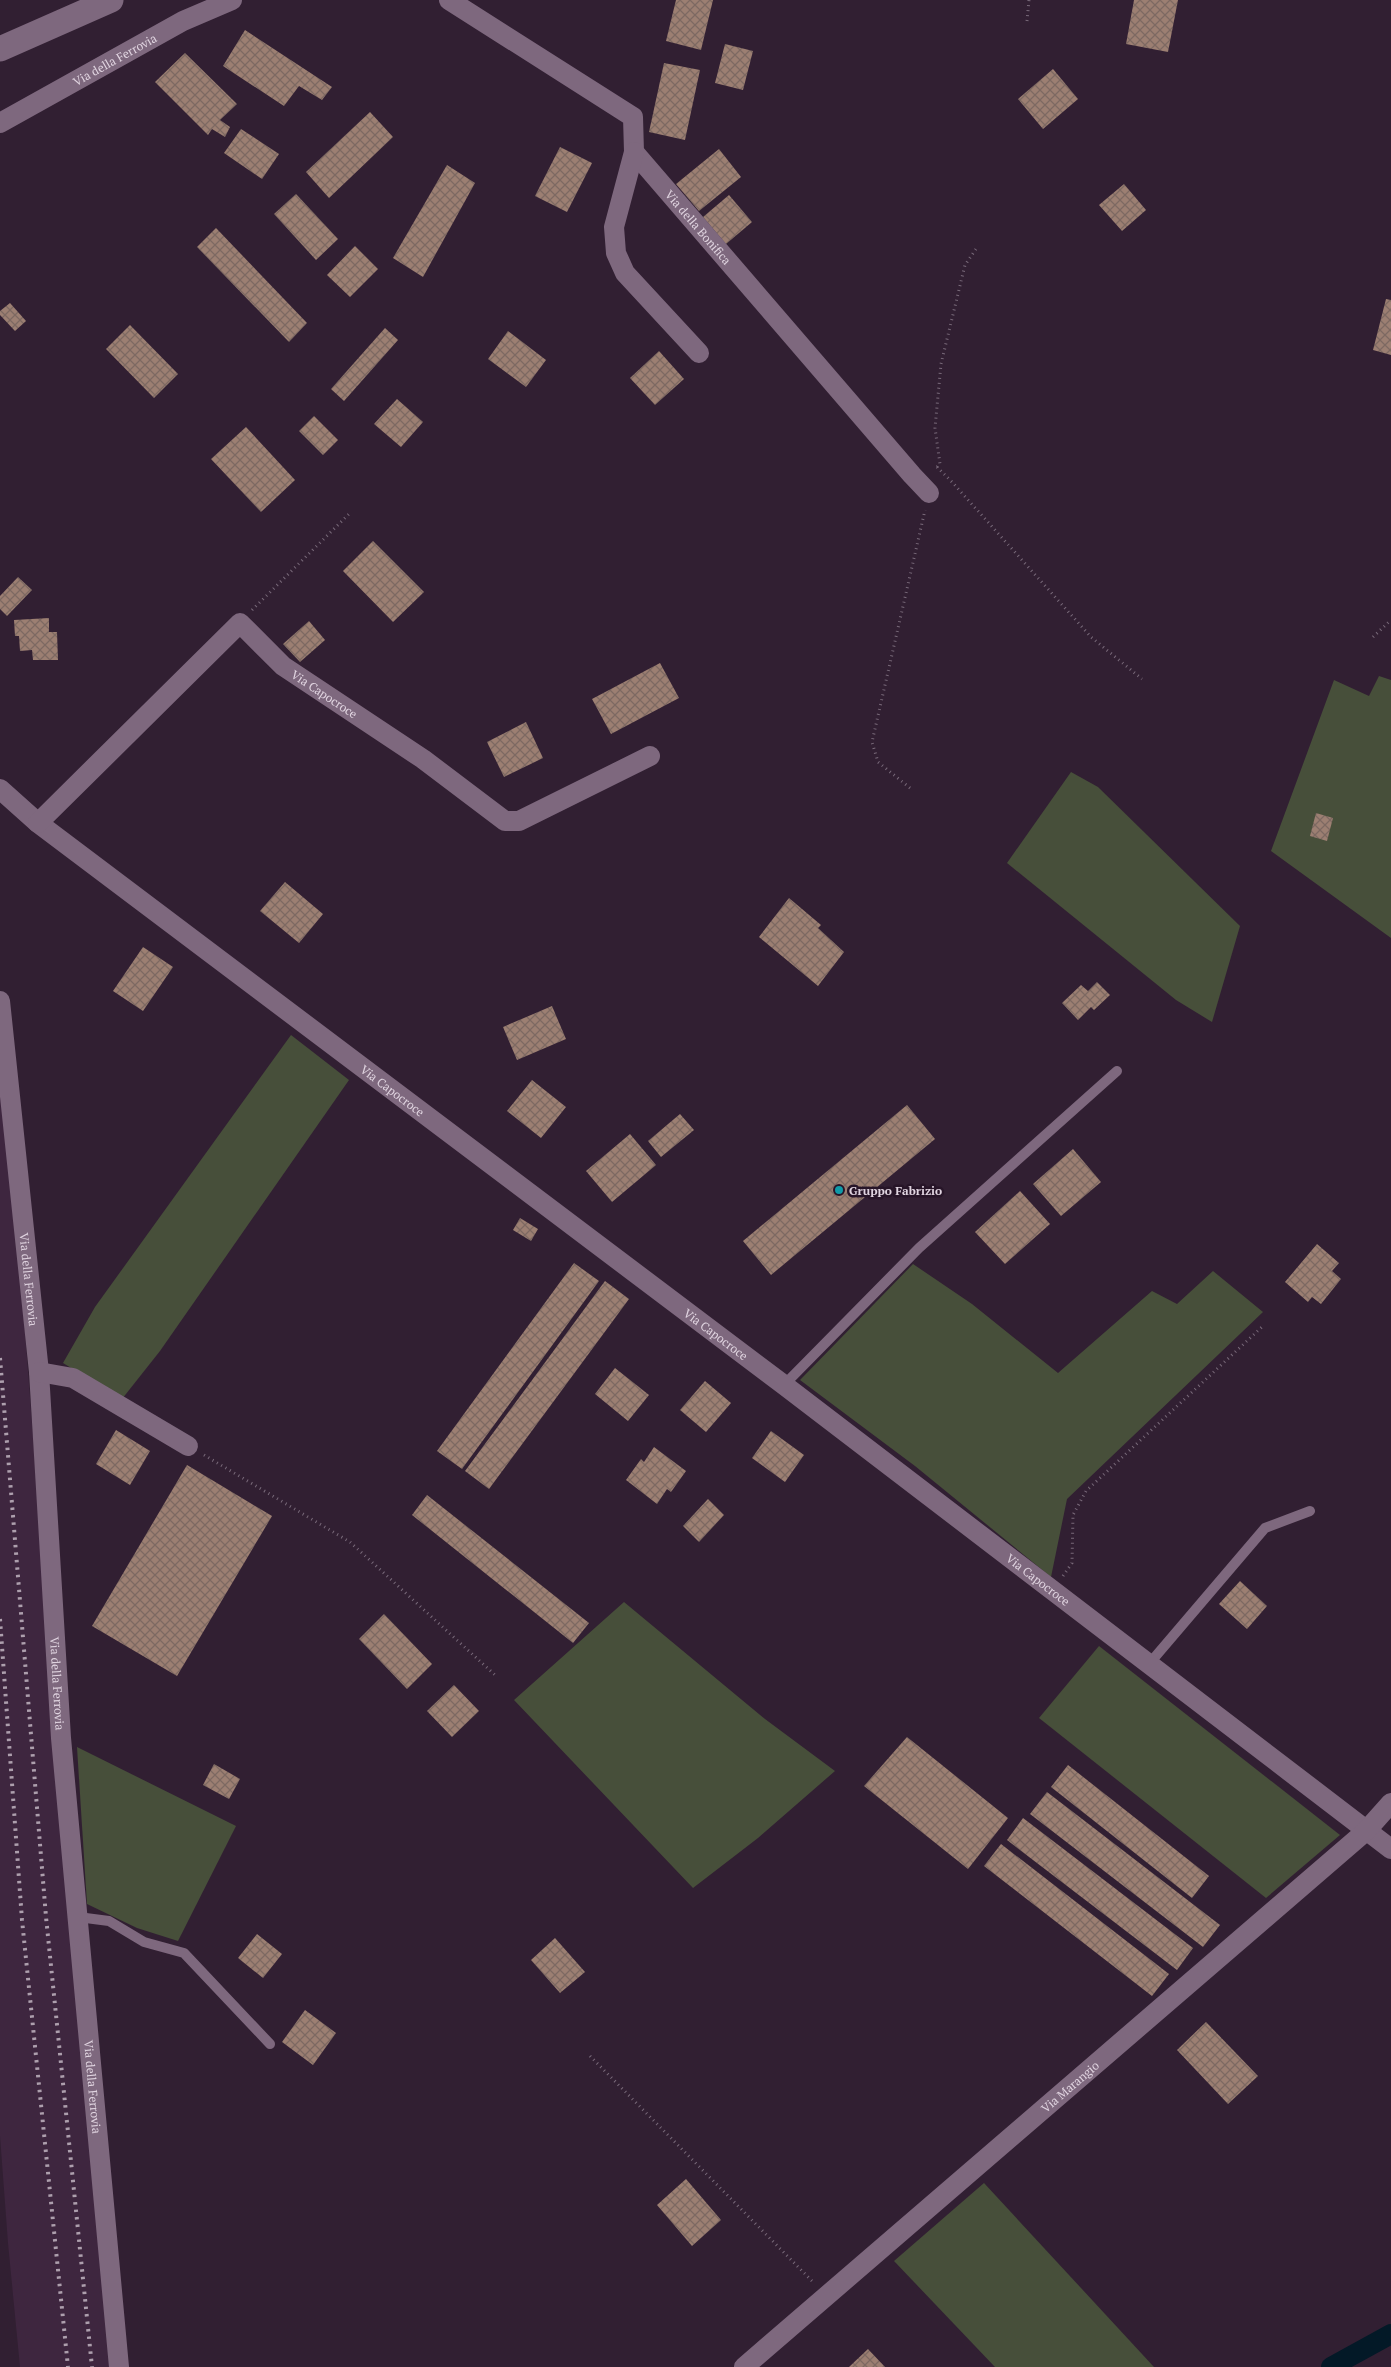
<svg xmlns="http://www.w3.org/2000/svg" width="1391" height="2367" font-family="'PT Serif',serif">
	<defs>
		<pattern id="building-cross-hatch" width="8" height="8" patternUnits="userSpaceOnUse" patternTransform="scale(1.25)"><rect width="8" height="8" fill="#9c7f72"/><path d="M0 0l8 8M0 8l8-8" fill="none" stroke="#7d6962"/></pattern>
	</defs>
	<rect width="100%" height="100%" fill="#311f32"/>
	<!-- built -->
	<polygon fill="#3e263f" points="0,1060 18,1240 73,1960 110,2367 20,2367 8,2243 0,2136"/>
	<!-- green -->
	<g fill="#474f3a">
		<polygon points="1379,676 1391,680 1391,938 1271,851 1334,680 1369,696"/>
		<polygon points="1071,772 1098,787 1240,926 1212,1022 1176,1000 1007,863"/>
		<polygon points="291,1035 349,1080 160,1351 122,1399 63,1363 95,1307"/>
		<polygon points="913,1264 972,1304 1058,1373 1152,1291 1177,1304 1213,1271 1263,1312 1067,1499 1051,1577 915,1466 800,1380"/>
		<polygon points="624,1602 765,1719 835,1771 758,1838 693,1888 514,1700"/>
		<polygon points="1099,1646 1340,1835 1266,1898 1039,1718"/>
		<polygon points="77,1747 236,1826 178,1941 137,1928 87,1904"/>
		<polygon points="984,2183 1154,2367 995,2367 894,2261"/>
	</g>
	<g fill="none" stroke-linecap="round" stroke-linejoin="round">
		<!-- canal -->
		<polyline stroke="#031927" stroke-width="20" points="1331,2367 1391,2334"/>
	</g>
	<!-- building -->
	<g fill="url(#building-cross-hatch)">
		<polygon points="676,0 713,0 701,50 666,41"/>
		<polygon points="1134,0 1178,0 1168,52 1126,44"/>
		<polygon points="245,30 332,87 322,100 299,86 284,106 223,66"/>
		<polygon points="725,44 753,51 743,90 715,83"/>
		<polygon points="185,53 237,104 220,120 230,127 225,137 212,129 208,135 155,82"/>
		<polygon points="664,63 700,70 685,140 649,132"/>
		<polygon points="1053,69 1078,99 1043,129 1018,99"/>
		<polygon points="370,112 393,137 329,198 306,172"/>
		<polygon points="241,129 279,154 262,179 224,153"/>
		<polygon points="560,147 592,163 567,212 535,196"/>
		<polygon points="719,149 741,177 699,211 676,184"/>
		<polygon points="447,165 475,183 423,277 393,258"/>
		<polygon points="1124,184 1146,210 1122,231 1099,205"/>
		<polygon points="296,194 338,239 316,260 274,214"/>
		<polygon points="729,195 752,222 726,244 703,217"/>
		<polygon points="216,228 307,323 289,342 197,247"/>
		<polygon points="355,246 378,269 350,297 327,275"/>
		<polygon points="1386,299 1391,300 1391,355 1373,350"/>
		<polygon points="10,303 26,321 15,331 0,315 0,311"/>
		<polygon points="130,325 178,374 154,398 106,349"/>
		<polygon points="385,328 398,340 344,401 331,389"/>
		<polygon points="508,331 546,360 526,387 488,359"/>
		<polygon points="659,351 684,379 655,405 630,378"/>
		<polygon points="397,399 423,422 401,447 374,424"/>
		<polygon points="314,416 338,440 323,455 299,431"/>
		<polygon points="246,427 295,480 261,512 211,459"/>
		<polygon points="373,541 424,592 393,622 343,571"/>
		<polygon points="18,577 32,590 7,616 0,609 0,596"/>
		<polygon points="49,618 49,632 57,632 58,660 33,660 32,650 20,651 19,636 15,636 14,620"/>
		<polygon points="309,621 325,640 300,662 283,644"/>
		<polygon points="660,663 679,698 611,734 592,699"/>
		<polygon points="526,722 543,758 504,777 487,742"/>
		<polygon points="1316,813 1333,818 1327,841 1310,836"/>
		<polygon points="285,882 323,914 299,943 260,911"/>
		<polygon points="789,898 821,925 818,928 844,952 818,986 759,937"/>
		<polygon points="143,947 173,967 143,1011 113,991"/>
		<polygon points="1097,982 1110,995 1094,1010 1091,1007 1078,1020 1062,1003 1081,985 1088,991"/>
		<polygon points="552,1006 566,1039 517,1060 503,1027"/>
		<polygon points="532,1080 566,1107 541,1138 507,1111"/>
		<polygon points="907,1105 935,1139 771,1275 743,1241"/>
		<polygon points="680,1114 694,1130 661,1157 648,1141"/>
		<polygon points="630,1134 656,1165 612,1202 586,1171"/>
		<polygon points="1073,1149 1101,1182 1061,1216 1033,1184"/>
		<polygon points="1020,1191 1050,1224 1005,1264 975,1232"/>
		<polygon points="520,1218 538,1229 531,1241 513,1230"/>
		<polygon points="1317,1244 1339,1263 1332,1271 1341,1279 1321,1304 1312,1297 1308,1302 1285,1282"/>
		<polygon points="574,1263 599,1281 462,1469 437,1451"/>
		<polygon points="605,1281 629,1299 489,1489 465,1471"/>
		<polygon points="615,1368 649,1395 628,1421 595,1394"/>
		<polygon points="705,1381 731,1403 706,1432 680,1410"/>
		<polygon points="116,1430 150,1451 130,1485 96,1464"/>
		<polygon points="771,1431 804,1455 785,1482 752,1458"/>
		<polygon points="654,1447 686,1471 671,1492 667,1489 657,1504 626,1480 641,1459 644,1462"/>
		<polygon points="187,1465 272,1516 177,1676 92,1626"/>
		<polygon points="427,1495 589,1623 573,1643 412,1515"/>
		<polygon points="708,1499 724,1515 699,1542 683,1526"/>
		<polygon points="1240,1581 1267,1606 1247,1629 1219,1604"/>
		<polygon points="384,1614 432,1664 407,1689 359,1639"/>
		<polygon points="454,1685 479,1711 452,1737 427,1711"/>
		<polygon points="907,1737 1008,1818 968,1869 864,1786"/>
		<polygon points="214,1764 240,1779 229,1799 203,1785"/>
		<polygon points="1068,1765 1209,1876 1192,1898 1051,1787"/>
		<polygon points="1047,1792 1220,1925 1203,1947 1030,1814"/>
		<polygon points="1023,1818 1193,1948 1177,1970 1007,1840"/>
		<polygon points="1001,1844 1169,1974 1152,1996 984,1866"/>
		<polygon points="257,1934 282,1954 263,1978 238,1958"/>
		<polygon points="555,1938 585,1972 560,1993 531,1960"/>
		<polygon points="305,2010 336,2033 313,2065 282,2042"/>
		<polygon points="1206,2022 1258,2076 1228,2104 1177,2050"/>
		<polygon points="686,2179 721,2220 692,2246 657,2205"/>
		<polygon points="868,2349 885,2367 849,2367"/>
	</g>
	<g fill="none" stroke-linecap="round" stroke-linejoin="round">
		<!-- path -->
		<g stroke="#796a7a" stroke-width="3" stroke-dasharray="1 4" stroke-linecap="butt">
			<polyline points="1027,21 1029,0"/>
			<polyline points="937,467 952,482 1091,637 1142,679"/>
			<polyline points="937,467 940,464 935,428 941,364 965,265 978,246"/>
			<polyline points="252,610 349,514"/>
			<polyline points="1373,637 1391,620"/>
			<polyline points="910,788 878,762 872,742 925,510"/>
			<polyline points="204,1455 350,1542 495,1675"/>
			<polyline points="1063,1576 1072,1563 1073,1515 1086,1491 1263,1326"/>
			<polyline points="590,2056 814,2283"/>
		</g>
		<!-- service -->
		<g stroke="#7e687e" stroke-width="10">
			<polyline points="784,1385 919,1248 1117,1071"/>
			<polyline points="1149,1664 1265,1528 1310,1511"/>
			<polyline points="78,1917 109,1921 144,1942 184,1953 270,2044"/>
		</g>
		<!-- minor -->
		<g stroke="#7e687e" stroke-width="20">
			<path id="s1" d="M 449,0 L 633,117 L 634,152 L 912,475 L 929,493"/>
			<path id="s2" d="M 0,123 L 183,21 L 232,0"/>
			<polyline points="634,152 614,227 616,253 625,273 699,353"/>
			<path id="s3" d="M 0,789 L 38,823 L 784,1385 L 1391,1849"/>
			<path id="s4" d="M 38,823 L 240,623 L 283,666 L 423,759 L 505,821 L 519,821 L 650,756"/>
			<path id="s5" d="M 0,1001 L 39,1372 L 61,1738 L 119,2367"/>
			<polyline points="39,1372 73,1378 188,1446"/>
			<path id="s6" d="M 744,2367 L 1366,1831 L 1391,1803"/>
		</g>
		<!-- tertiary -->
		<polyline stroke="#7e687e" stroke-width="25" points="0,49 111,0"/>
		<!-- rail -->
		<g stroke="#ad9fad" stroke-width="4" stroke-dasharray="2.5 5" stroke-linecap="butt">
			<polyline points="0,1358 46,1917 92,2367"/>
			<polyline points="0,1619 22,1920 68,2367"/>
		</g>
	</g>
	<!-- markers -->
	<circle fill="#0f9aa8" stroke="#271528" stroke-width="2" cx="839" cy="1190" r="5"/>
	<g text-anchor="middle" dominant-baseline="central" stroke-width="5" stroke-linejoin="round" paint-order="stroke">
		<!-- street labels -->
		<g font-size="12" fill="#e0d4e0" stroke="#271528">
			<text stroke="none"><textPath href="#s2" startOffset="131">Via della Ferrovia</textPath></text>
			<text stroke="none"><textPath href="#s1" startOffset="352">Via della Bonifica</textPath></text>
			<text stroke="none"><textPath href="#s4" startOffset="395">Via Capocroce</textPath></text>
			<text stroke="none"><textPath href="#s3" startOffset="495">Via Capocroce</textPath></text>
			<text stroke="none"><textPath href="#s5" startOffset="280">Via della Ferrovia</textPath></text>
			<text stroke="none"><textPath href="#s3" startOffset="900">Via Capocroce</textPath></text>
			<text stroke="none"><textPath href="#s3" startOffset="1305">Via Capocroce</textPath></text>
			<text stroke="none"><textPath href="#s5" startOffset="685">Via della Ferrovia</textPath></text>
			<text stroke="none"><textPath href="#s5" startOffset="1090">Via della Ferrovia</textPath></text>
			<text stroke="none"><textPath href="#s6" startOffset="430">Via Marangio</textPath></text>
		</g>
		<!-- poi labels -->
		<g font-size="12" font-weight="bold" fill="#e0d4e0" stroke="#271528" text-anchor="start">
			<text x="849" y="1190">Gruppo Fabrizio</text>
		</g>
	</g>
</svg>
